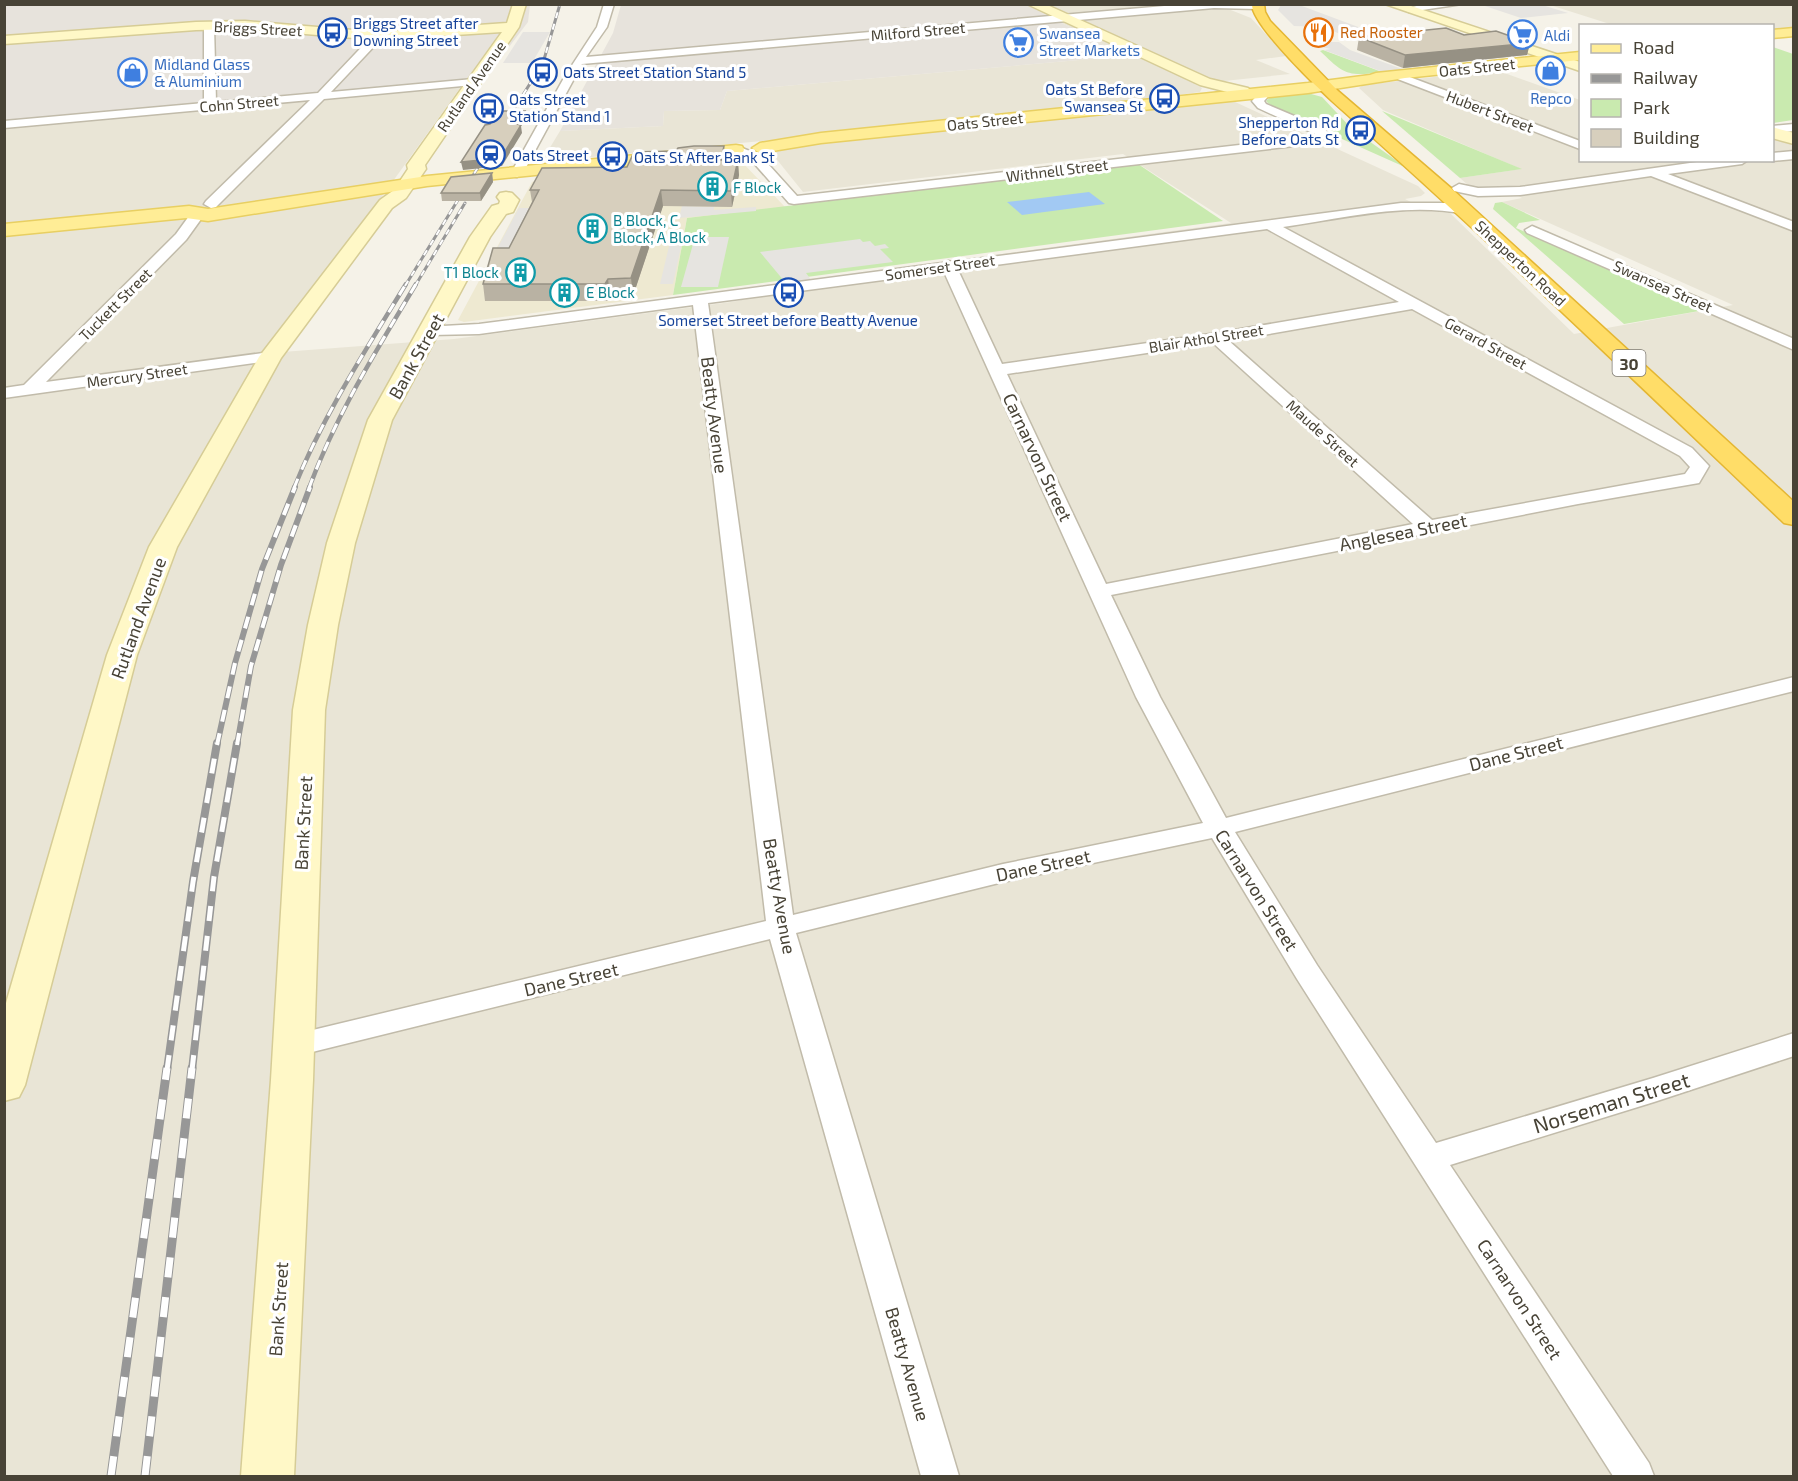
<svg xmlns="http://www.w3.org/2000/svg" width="1798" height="1481" font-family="'Exo 2',sans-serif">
	<rect width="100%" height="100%" fill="#f5f2e8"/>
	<!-- residential -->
	<g fill="#e9e5d6">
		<polygon points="1027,5 1218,5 1251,18 1286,56 1256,60 1290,74 1195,84 1202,88 1200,92 1171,96 1187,105 1233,101 1418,186 1425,193 1421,196 1405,199 1428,211 1450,213 1574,334 1733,305 1502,202 1522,198 1501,186 1485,188 1469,186 1460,178 1521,169 1383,110 1359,88 1363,85 1496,70 1580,100 1580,160 1772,160 1773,137 1793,144 1793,1476 5,1476 5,128 463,84 269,353 454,339 731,302 950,261 1231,223 1123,154 803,192 762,141 549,161 543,159 560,131 663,126 664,111 720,110 727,91 1125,56"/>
		<polygon points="1550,5 1793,5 1793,28 1773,30 1772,26 1613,25"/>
	</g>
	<!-- industrial -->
	<g fill="#e7e3dc">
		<polygon points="5,5 530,5 528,22 484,80 5,121"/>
		<polygon points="621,5 1027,5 1125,56 727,91 720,110 664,111 663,126 560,131 613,33"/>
	</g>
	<!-- education -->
	<polygon fill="#eee9d1" points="724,154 737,157 786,208 687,218 673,295 464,322 458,320 532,182 545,176"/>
	<!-- green -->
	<g fill="#c9eaaf">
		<polygon points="1773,47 1793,54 1793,120 1773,123"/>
		<path d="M 1323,50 L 1382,72 C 1347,77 1344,74 1320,51 Z"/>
		<polygon points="1304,92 1322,97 1352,129 1407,168 1342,139 1334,132 1270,105 1266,101 1272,96"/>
		<polygon points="1382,111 1522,169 1460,178"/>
		<polygon points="1138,164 1223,221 673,295 687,218"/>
		<polygon points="1502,202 1540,220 1519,223 1516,228 1705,310 1624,324 1493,209 1495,203"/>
	</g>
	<!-- parking -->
	<g fill="#e6e4e0">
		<polygon points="1281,5 1302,6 1369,31 1340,34 1324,27 1294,26 1278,10"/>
		<polygon points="1482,5 1542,5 1568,13 1521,18"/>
		<polygon points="523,32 550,32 532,63 503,63"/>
		<polygon points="1311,38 1319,38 1324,42 1339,42 1350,50 1405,70 1383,72 1324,50 1331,49 1321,47"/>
		<polygon points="682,206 714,207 714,210 756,207 756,211 679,218"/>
		<polygon points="519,208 539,208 518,251 492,258"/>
		<polygon points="695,237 729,237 718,287 681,287"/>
		<polygon points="860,239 863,242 870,241 875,246 885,244 889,248 880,249 893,262 806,273 815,285 790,288 760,252"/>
		<polygon points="670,242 682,242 673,284 660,284"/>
	</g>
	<!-- water -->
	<polygon fill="#a2c9f3" points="1089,192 1105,204 1022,215 1007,202"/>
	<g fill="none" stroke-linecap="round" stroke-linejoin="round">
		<defs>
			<g id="street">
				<polygon points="604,4 614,4 607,27 586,57 1187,4 1263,6 1258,9 1214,8 582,64 523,173 517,177 512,176 511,173 565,76 597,27"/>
				<polygon points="1425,4 1462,4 1409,12 1404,9"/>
				<polygon points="209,23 214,26 216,102 318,93 374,34 382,34 382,38 331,92 473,79 478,82 473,85 324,99 216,207 211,208 204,204 206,201 310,100 4,128 4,121 204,103 204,26"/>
				<polygon points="1399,73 1580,141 1580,149 1395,78 1395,74"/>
				<polygon points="1266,89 1272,92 1264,101 1266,104 1325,129 1329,135 1312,144 794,204 789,203 752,161 736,152 742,148 760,155 797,196 1309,137 1315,134 1258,108 1252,101 1262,90"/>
				<polygon points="1794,124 1794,131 1772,133 1772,126"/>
				<polygon points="1794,151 1794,159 1772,161 1771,160 1772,153"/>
				<polygon points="1711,160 1748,160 1742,164 1668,174 1794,222 1794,231 1651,176 1520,195 1478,196 1454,191 1452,188 1459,184 1478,188 1520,187"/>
				<path d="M 1401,203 L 1449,203 L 1469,207 L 1471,210 L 1464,214 C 1406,202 1341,219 1283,227 L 1692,448 L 1709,466 L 1699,483 L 1578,504 L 1111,595 L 1160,697 L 1226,818 L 1794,677 L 1794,691 L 1235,832 L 1317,965 L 1436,1143 L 1653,1078 L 1794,1033 L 1794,1056 L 1654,1102 L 1450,1165 L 1649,1463 L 1654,1476 L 1613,1476 L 1297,979 L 1212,838 L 1003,882 L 796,933 L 959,1476 L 921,1476 L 770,939 L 292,1057 L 281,1054 L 277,1046 L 281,1038 L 292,1035 L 766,921 L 693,305 L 479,334 L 431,335 L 425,333 L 423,330 L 425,327 L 479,324 L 942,263 L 948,261 L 953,262 ZM 1267,229 L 1399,302 L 1217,333 L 1002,364 L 958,270 ZM 944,272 L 1136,697 L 1203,823 L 1003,864 L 793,915 L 708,303 ZM 1412,309 L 1680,456 L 1690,467 L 1685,474 L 1432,520 L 1229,341 ZM 1213,343 L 1413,524 L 1106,584 L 1007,374 Z"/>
				<polygon points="197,211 204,215 186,240 46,382 270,352 278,357 276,360 4,398 4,388 24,385 176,234 192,212"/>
				<polygon points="1532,226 1794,339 1794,350 1527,233 1525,230"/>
			</g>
			<g id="secondary">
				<polygon points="513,4 526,4 519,27 425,165 426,169 406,198 392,208 281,358 177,547 137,655 25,1085 19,1097 4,1101 4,1010 107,655 149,547 259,357 380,200 394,190 408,169 407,165 502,32 378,40 245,29 196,30 4,44 4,36 196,22 245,21 378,32 507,23"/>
				<polygon points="1027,4 1045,4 1210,79 1248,88 1251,91 1243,96 1200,85"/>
				<polygon points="1385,4 1405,4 1580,62 1580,71"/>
				<polygon points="1772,127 1794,133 1794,144 1772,138"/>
				<polygon points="506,192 512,193 519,200 513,212 506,214 490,237 392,420 355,543 338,625 325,710 313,1080 294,1476 241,1476 271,1080 293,710 308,625 327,543 368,420 470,237 492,206 499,204 500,201 497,197 500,193"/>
			</g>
			<g id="primary">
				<polygon points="1794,28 1794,36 1772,38 1772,30"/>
				<polygon points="1580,52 1580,60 1405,78 1308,93 821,143 760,153 752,148 760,143 821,133 1308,83 1370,75 1376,73"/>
				<polygon points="736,145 742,146 744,150 742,154 427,186 208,221 186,218 4,236 4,224 189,206 208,209 427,176"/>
			</g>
			<path id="highway" d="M 1252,4 L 1264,4 L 1265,12 L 1270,21 L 1338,91 L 1452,189 L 1794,502 L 1794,525 L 1784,523 C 1638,384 1493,244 1342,110 C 1324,94 1251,25 1252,4 Z"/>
		</defs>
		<!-- street casing -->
		<use href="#street" stroke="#c1bbaa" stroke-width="3"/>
		<!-- secondary casing -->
		<use href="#secondary" stroke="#d6cc96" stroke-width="3"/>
		<!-- primary casing -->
		<use href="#primary" stroke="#e8cf62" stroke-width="3"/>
		<!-- highway casing -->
		<use href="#highway" stroke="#e4b633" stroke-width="3"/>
		<!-- street -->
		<use href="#street" fill="#fff" fill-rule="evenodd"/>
		<!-- secondary -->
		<use href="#secondary" fill="#fff8c7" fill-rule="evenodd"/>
		<!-- primary -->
		<use href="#primary" fill="#ffed96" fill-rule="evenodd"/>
		<!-- highway -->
		<use href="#highway" fill="#ffdd68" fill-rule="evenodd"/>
		<defs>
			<g id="rail-far4">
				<polyline points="504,125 543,63 560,4"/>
				<polyline points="405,286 485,156"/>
				<polyline points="415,286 465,203"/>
			</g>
			<g id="rail-far3">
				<path d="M 294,488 C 323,416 365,351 406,284"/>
				<path d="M 309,488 C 336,415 376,351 416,284"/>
			</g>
			<g id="rail-far2">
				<polyline points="217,745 235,663 262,569 295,487"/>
				<polyline points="237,745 251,666 281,565 310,487"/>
			</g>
			<g id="rail-far1">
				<polyline points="167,1070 193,882 217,743"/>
				<polyline points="192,1070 214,877 237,743"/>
			</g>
			<g id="rail">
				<polyline points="111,1476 167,1068"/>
				<polyline points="145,1476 192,1068"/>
			</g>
		</defs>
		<!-- rail-far4 casing -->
		<use href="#rail-far4" stroke="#979797" stroke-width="3"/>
		<!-- rail-far3 casing -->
		<use href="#rail-far3" stroke="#979797" stroke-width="4.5"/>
		<!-- rail-far2 casing -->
		<use href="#rail-far2" stroke="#979797" stroke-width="6"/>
		<!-- rail-far1 casing -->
		<use href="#rail-far1" stroke="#979797" stroke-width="8"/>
		<!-- rail casing -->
		<use href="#rail" stroke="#979797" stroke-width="9"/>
		<!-- rail-far4 -->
		<use href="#rail-far4" stroke="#fff" stroke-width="2" stroke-dasharray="6" stroke-linecap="butt"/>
		<!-- rail-far3 -->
		<use href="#rail-far3" stroke="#fff" stroke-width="3" stroke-dasharray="10" stroke-linecap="butt"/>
		<!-- rail-far2 -->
		<use href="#rail-far2" stroke="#fff" stroke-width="4" stroke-dasharray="12" stroke-linecap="butt"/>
		<!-- rail-far1 -->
		<use href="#rail-far1" stroke="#fff" stroke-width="5" stroke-dasharray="15" stroke-linecap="butt"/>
		<!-- rail -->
		<use href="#rail" stroke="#fff" stroke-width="7" stroke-dasharray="20" stroke-linecap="butt"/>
	</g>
	<!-- wall -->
	<g fill="#b9b2a3">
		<polygon points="1464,35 1530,43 1527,55 1403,68 1357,50 1359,37"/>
		<polygon points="725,160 739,175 732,207 663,206 633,296 610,296 607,301 485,301 483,284 509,248 532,202 530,190 627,167"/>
		<polygon points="492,173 493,182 481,201 442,201 441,193"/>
	</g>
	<!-- shaded-wall -->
	<g fill="#969184">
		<polygon points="1530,43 1527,55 1403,68 1405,55"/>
		<polygon points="525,111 526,119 521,126 522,133 502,166 463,170 461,162 517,124"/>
		<polygon points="724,146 725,161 721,160"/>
		<polygon points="738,160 739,175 732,207 731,191"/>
		<polygon points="492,173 493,182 481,201 480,193"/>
		<polygon points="661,190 663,206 633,296 631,278"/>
		<polygon points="608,279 610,296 607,301 605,284"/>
	</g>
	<!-- building -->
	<g fill="#d7cfbd" stroke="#969184" stroke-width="1.5">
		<polygon points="1446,28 1464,35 1496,31 1530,43 1405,55 1359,37"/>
		<polygon points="498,111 525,111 517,124 521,125 501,158 461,162 485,125 490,124"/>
		<polygon points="694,146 724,146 721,160 738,160 731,191 661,190 631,278 608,279 605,284 483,284 493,248 509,248 539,190 530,190 542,168 627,167 634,152 676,151 678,148"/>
		<polygon points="492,173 480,193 441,193 451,177"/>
	</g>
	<!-- icons -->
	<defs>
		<symbol id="bus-ring" viewBox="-11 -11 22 22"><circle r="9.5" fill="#fff" stroke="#1a4fb4" stroke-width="1.5"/><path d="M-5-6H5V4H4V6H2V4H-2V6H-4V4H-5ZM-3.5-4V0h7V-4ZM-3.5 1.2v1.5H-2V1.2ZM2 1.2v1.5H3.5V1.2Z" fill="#1a4fb4"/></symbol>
		<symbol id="restaurant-ring" viewBox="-11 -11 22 22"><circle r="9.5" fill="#fff" stroke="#e8710a" stroke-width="1.5"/><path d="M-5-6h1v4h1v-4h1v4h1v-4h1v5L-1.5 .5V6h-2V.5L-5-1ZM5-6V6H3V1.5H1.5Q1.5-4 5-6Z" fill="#e8710a"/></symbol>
		<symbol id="supermarket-ring" viewBox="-11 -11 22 22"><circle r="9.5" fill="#fff" stroke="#3f7fe0" stroke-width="1.5"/><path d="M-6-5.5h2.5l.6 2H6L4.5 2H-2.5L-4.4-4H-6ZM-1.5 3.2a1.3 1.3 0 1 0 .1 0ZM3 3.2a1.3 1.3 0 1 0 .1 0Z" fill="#3f7fe0"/></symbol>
		<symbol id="shop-ring" viewBox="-11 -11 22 22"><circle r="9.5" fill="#fff" stroke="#3f7fe0" stroke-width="1.5"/><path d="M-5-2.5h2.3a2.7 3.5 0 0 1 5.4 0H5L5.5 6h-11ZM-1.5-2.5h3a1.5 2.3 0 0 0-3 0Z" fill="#3f7fe0"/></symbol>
		<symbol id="station-ring" viewBox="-11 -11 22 22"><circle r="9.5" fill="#fff" stroke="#1a4fb4" stroke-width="1.5"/><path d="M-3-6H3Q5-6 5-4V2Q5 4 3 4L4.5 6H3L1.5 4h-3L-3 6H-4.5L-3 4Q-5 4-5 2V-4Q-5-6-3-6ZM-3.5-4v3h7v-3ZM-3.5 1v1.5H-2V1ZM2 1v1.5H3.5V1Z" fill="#1a4fb4"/></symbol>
		<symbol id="building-ring" viewBox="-11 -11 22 22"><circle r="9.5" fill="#fff" stroke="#0f9aa8" stroke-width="1.5"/><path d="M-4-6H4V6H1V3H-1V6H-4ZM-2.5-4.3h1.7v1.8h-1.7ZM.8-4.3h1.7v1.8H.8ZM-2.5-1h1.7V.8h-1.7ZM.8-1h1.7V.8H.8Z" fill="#0f9aa8"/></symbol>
	</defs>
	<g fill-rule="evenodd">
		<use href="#bus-ring" x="316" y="16" width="33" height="33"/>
		<use href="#restaurant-ring" x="1302" y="16" width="33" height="33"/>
		<use href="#supermarket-ring" x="1506" y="18" width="33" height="33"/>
		<use href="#supermarket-ring" x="1002" y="26" width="33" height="33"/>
		<use href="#shop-ring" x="1534" y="54" width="33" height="33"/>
		<use href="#bus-ring" x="526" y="56" width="33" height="33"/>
		<use href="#shop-ring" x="116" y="56" width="33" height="33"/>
		<use href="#bus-ring" x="1148" y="82" width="33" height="33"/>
		<use href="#bus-ring" x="472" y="92" width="33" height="33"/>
		<use href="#bus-ring" x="1344" y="114" width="33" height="33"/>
		<use href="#station-ring" x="474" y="138" width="33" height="33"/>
		<use href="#bus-ring" x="596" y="140" width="33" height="33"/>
		<use href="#building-ring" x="696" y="170" width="33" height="33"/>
		<use href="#building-ring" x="576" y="212" width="33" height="33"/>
		<use href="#building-ring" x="504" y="256" width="33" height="33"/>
		<use href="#building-ring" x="548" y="276" width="33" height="33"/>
		<use href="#bus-ring" x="772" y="276" width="33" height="33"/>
	</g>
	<g text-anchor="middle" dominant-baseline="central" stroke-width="6" stroke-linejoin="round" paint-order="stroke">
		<!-- far-transit labels -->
		<g font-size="15" fill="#164399" stroke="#fff" text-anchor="start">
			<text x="353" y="23">Briggs Street after<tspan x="353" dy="17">Downing Street</tspan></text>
			<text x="563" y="72">Oats Street Station Stand 5</text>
			<text x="1143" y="89" text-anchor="end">Oats St Before<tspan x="1143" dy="17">Swansea St</tspan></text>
			<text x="509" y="99">Oats Street<tspan x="509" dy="17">Station Stand 1</tspan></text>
			<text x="1339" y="122" text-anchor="end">Shepperton Rd<tspan x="1339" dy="17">Before Oats St</tspan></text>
			<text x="512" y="155">Oats Street</text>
			<text x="634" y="157">Oats St After Bank St</text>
			<text x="788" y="320" text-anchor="middle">Somerset Street before Beatty Avenue</text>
		</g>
		<!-- far-street labels -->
		<g font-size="15" fill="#484336" stroke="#fff">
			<text transform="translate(258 28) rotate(3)">Briggs Street</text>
			<text transform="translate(918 31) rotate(-5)">Milford Street</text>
			<text transform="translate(1477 67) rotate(-6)">Oats Street</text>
			<text transform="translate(471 86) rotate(-55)">Rutland Avenue</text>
			<text transform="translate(239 103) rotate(-5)">Cohn Street</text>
			<text transform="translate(1490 111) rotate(21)">Hubert Street</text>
			<text transform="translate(985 121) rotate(-6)">Oats Street</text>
			<text transform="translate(1057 170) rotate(-7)">Withnell Street</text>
			<text transform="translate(1521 263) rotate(43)">Shepperton Road</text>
			<text transform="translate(940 267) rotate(-8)">Somerset Street</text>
			<text transform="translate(1663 286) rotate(24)">Swansea Street</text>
			<text transform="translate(115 304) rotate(-45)">Tuckett Street</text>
			<text transform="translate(1206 338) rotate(-9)">Blair Athol Street</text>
			<text transform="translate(1486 343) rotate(29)">Gerard Street</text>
			<text transform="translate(137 375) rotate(-8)">Mercury Street</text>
			<text transform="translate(1323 433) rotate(42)">Maude Street</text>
		</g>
		<!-- far-food labels -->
		<g font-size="15" fill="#c56008" stroke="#fff" text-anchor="start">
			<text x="1340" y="32">Red Rooster</text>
		</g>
		<!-- far-shop labels -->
		<g font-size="15" fill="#366cbe" stroke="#fff" text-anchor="start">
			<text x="1039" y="33">Swansea<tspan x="1039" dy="17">Street Markets</tspan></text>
			<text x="1544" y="35">Aldi</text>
			<text x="154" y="64">Midland Glass<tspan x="154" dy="17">&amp; Aluminium</tspan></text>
			<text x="1551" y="98" text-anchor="middle">Repco</text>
		</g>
		<!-- far-culture labels -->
		<g font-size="15" fill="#0d838f" stroke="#fff" text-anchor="start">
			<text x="733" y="187">F Block</text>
			<text x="613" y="220">B Block, C<tspan x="613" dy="17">Block, A Block</tspan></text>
			<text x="499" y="272" text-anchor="end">T1 Block</text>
			<text x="586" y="292">E Block</text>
		</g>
		<!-- shield labels -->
		<rect fill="#fff" stroke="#7f7b72" stroke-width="1.5" x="1612.5" y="350" width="33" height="26" rx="4.5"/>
		<g font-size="16" font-weight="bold" fill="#484336">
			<text x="1629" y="363">30</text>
		</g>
		<!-- street labels -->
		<g font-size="18" fill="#484336" stroke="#fff">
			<text transform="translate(416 356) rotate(-61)">Bank Street</text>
			<text transform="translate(715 415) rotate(83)">Beatty Avenue</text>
			<text transform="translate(1038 457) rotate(65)">Carnarvon Street</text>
			<text transform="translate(1403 532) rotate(-11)">Anglesea Street</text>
			<text transform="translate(138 618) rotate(-70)">Rutland Avenue</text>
			<text transform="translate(1516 753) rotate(-14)">Dane Street</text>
			<text transform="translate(303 823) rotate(-87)">Bank Street</text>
			<text transform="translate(1043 865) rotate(-12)">Dane Street</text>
			<text transform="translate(1257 890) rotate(58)">Carnarvon Street</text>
			<text transform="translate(780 896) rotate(80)">Beatty Avenue</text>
			<text transform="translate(571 979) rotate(-13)">Dane Street</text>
			<text transform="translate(1520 1299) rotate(57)">Carnarvon Street</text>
			<text transform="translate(278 1309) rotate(-86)">Bank Street</text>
			<text transform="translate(908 1364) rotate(74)">Beatty Avenue</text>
		</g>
		<!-- near-street labels -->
		<g font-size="21" fill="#484336" stroke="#fff">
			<text transform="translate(1611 1102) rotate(-17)">Norseman Street</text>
		</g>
	</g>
	<!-- border -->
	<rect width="1798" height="1481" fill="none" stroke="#484336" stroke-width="12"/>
	<!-- legend -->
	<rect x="1579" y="24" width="195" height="138" fill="#ffffff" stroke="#b6b4af" stroke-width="1.5"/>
	<rect x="1591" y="44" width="30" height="9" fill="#ffed96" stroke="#b6b4af" stroke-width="1.5"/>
	<text x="1633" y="54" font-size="18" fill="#484336">Road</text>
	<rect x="1591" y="74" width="30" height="9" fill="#979797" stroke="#b6b4af" stroke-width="1.5"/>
	<text x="1633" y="84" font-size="18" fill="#484336">Railway</text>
	<rect x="1591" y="99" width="30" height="18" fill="#c9eaaf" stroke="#b6b4af" stroke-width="1.5"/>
	<text x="1633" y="114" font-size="18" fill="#484336">Park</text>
	<rect x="1591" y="129" width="30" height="18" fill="#d7cfbd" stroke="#b6b4af" stroke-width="1.5"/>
	<text x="1633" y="144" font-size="18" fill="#484336">Building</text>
</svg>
